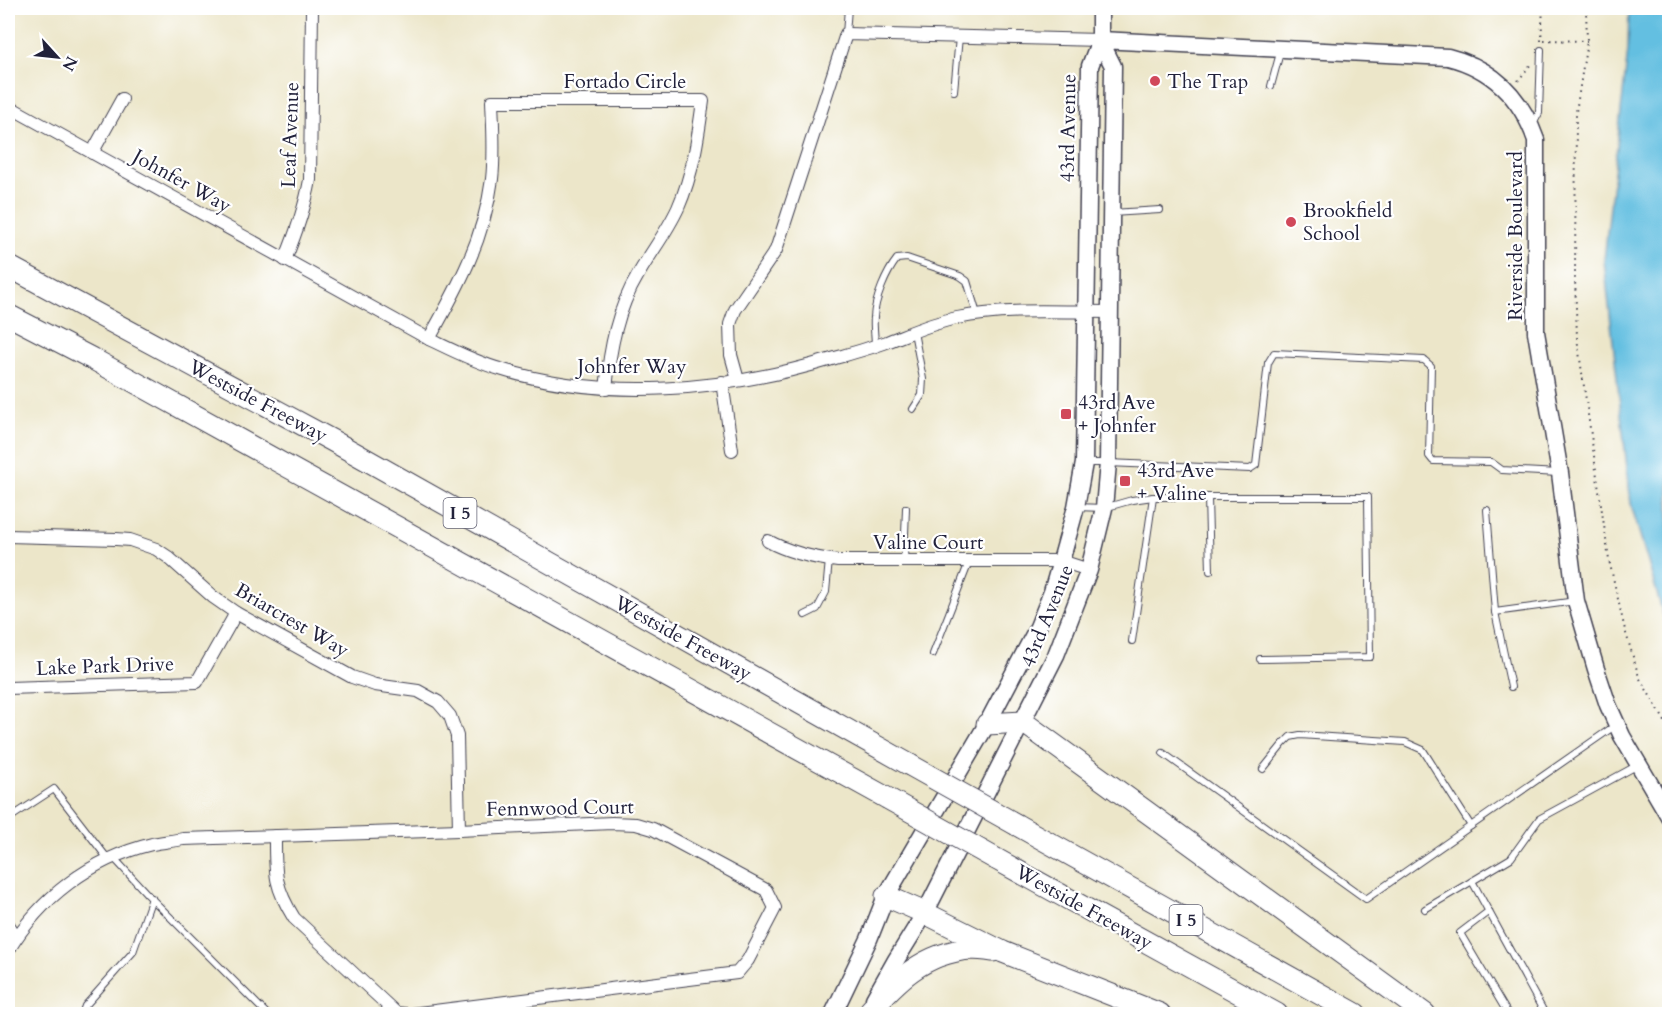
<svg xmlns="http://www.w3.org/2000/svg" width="1677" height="1022" font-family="Cardo,serif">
	<rect width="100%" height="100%" fill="#fff"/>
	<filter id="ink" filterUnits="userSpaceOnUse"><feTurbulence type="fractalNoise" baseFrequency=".0167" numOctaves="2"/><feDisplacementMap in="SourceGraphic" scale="12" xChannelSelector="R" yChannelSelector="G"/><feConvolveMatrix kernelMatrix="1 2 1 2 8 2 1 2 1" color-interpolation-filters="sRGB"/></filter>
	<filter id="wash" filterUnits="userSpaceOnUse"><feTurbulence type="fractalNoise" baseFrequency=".008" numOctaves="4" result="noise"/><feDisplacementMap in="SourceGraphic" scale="24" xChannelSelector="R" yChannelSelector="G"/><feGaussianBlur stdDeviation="1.35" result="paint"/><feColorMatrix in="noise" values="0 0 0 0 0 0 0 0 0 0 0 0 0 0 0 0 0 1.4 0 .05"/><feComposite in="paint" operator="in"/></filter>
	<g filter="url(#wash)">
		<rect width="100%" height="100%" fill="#ece6c9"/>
		<!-- water -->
		<polygon fill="#63bfe1" stroke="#42708e" stroke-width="1.5" points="1629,8 1669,8 1669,634 1631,504 1604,260 1628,50"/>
	</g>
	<g filter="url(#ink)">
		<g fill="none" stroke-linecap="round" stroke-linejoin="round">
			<defs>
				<g id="lane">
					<polyline points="846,34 848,8"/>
					<polyline points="1271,86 1281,49"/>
					<polyline points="954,91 959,37"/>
					<polyline points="1532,126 1539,113 1541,50"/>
					<polyline points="1112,213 1160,210"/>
					<path d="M 875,346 C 875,336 873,326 874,317 C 875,299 886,273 897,259 L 907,258 L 960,276 L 967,281 L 977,314"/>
					<polyline points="913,409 922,395 923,379 914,332"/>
					<polyline points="1085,463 1108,463 1250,469 1256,465 1268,363 1274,353 1424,360 1431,366 1429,456 1433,461 1491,462 1502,470 1559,473"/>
					<polyline points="1208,498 1210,571"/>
					<polyline points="1076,507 1104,508 1132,500 1153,497 1368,497 1370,657 1260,659"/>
					<polyline points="1487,510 1495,612 1511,687"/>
					<polyline points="904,561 906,508"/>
					<polyline points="1495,612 1576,601"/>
					<polyline points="805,615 817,609 826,592 829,560"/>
					<polyline points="1132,641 1153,497"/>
					<polyline points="933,654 969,562"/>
					<polyline points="1163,753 1366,899 1616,725"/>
					<polyline points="1263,769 1283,744 1290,737 1300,735 1405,742 1423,750 1471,826"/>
					<polyline points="8,819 54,789 108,859"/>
					<polyline points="114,858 148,895 267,1014"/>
					<polyline points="1472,881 1545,1014"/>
					<polyline points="1425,909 1511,858 1539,819 1638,765"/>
					<polyline points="1489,911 1460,933 1508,1014"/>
					<polyline points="8,919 18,934"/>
					<polyline points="82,1014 85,1006 133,952 152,898"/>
				</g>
				<g id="street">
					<path d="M 8,106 L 429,339 C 452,350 475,362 500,369 C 606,402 726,391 832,359 C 849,354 867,349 884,343 C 908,334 931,323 957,318 C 1007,308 1059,312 1111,312"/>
					<polyline points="92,153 122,99"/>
					<path d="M 285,260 C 296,233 305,208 310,180 L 312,8"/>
					<path d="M 429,339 C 458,287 484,240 492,179 C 495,153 493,127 492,101 L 703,101 C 698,138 693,174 678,208 C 667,232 651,252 638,275 C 617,310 610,348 606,389"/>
					<polyline points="738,380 731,355 730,324 735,310 776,250 846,34 1100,40"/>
					<polyline points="722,382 732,450"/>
					<polyline points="8,536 116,539 130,540 156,549 168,557 213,597 236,613 352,677 375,685 418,691 438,702 450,716 457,736 459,830"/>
					<path d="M 768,541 C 790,553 814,558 838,561 L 1061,561 L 1089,570"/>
					<polyline points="8,688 197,682 236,613"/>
					<path d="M 275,836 C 275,873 274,886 294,918 L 396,1013 L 406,1014"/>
					<path d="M 8,951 C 40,898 90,859 152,844 C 162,842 173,841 183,839 L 459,830 L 612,823 L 636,824 L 653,829 L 766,890 L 775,908 L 748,960 L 737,973 L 411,1014"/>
				</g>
				<g id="secondary">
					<path d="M 1100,40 L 1448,57 C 1492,68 1521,97 1536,140 L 1536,332 L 1560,473 L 1576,601 L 1596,669 L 1608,705 L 1622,736 L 1670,818"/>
					<polyline points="874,999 896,960 925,913 1056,655 1089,570 1104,508 1108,463 1113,66 1100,40"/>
					<polyline points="833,1014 869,939 886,896 987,724 1038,627 1052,592 1061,561 1076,507 1084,463 1090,66 1100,40 1100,8"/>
				</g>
				<g id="highway">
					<polyline points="8,266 333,441 910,765"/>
					<polyline points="8,315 93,359 887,798"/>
					<polyline points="987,724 1023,722 1425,1014"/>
					<polyline points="1017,825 1356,1014"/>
					<polyline points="996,859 1277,1014"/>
					<polyline points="886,896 925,913 1003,952 1160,1014"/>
					<path d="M 867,1014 C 896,981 923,953 970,949 C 977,949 986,950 993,951"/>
				</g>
			</defs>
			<!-- lane casing -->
			<use href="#lane" stroke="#403f50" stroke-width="8"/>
			<!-- street casing -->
			<use href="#street" stroke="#403f50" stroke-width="14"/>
			<!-- secondary casing -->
			<use href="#secondary" stroke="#403f50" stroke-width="19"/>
			<!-- highway casing -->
			<use href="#highway" stroke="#403f50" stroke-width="23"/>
			<!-- path -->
			<g stroke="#403f50" stroke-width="2" stroke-dasharray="1.5 4.5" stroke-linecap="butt">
				<polyline points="1586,8 1587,41 1576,112 1575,278 1577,338 1609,560 1625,630 1639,677 1670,730"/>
				<polyline points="1544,40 1587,41"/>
				<polyline points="1541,41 1543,8"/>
				<polyline points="1518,81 1531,64"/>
			</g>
			<!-- lane -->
			<use href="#lane" stroke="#fff" stroke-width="6"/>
			<!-- street -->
			<use href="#street" stroke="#fff" stroke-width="12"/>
			<!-- secondary -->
			<use href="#secondary" stroke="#fff" stroke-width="16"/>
			<!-- highway -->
			<use href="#highway" stroke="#fff" stroke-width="21"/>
			<defs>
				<g id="highway-bridge">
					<polyline points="910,765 1017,825"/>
					<polyline points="887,798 996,859"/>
				</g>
			</defs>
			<!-- highway-bridge casing -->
			<use href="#highway-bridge" stroke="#403f50" stroke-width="23" stroke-linecap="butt"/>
			<!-- highway-bridge -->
			<use href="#highway-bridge" stroke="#fff" stroke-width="21"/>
		</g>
	</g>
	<!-- markers -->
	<g fill="#d1495b" stroke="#fff" stroke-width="2">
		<circle cx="1155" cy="81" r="6"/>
		<circle cx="1291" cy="222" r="6"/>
		<rect x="1060" y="408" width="12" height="12" rx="3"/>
		<rect x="1119" y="475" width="12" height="12" rx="3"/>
	</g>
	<g text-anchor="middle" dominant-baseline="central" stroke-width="4.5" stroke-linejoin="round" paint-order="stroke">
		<!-- shield labels -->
		<g fill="#fff" stroke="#646476" stroke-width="1.5">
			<rect x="443.5" y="498" width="33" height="30" rx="4.5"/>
			<rect x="1169.5" y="905" width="33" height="30" rx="4.5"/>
		</g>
		<g font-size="18" font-weight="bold" fill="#22223b">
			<text x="460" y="513">I 5</text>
			<text x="1186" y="920">I 5</text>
		</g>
		<!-- street labels -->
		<g font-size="20" fill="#22223b" stroke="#fff">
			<text x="625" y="81">Fortado Circle</text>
			<text transform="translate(1068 128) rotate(-89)">43rd Avenue</text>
			<text transform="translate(290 135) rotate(-88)">Leaf Avenue</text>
			<text transform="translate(182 181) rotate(29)">Johnfer Way</text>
			<text transform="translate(1515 236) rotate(-90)">Riverside Boulevard</text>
			<text x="632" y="366">Johnfer Way</text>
			<text transform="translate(258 401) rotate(28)">Westside Freeway</text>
			<text x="928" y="542">Valine Court</text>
			<text transform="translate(1047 616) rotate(-68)">43rd Avenue</text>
			<text transform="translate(292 620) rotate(30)">Briarcrest Way</text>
			<text transform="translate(683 638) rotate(29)">Westside Freeway</text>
			<text transform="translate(105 666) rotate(-2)">Lake Park Drive</text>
			<text transform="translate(560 808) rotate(-1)">Fennwood Court</text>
			<text transform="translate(1084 907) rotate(29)">Westside Freeway</text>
		</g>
		<!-- poi labels -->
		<g font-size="20" fill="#22223b" stroke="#fff" text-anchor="start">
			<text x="1167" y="81">The Trap</text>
			<text x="1303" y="210">Brookfield<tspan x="1303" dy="23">School</tspan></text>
			<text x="1078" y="402">43rd Ave<tspan x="1078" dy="23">+ Johnfer</tspan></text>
			<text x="1137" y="470">43rd Ave<tspan x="1137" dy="23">+ Valine</tspan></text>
		</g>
	</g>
	<!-- margin -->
	<rect width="1677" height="1022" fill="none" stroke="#fff" stroke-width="30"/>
	<!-- north arrow -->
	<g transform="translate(57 57) rotate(117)" stroke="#ffffff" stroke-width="4.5" paint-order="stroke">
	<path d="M0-4.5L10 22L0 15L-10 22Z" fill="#22223b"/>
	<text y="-9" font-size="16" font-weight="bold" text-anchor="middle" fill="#22223b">N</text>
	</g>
</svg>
